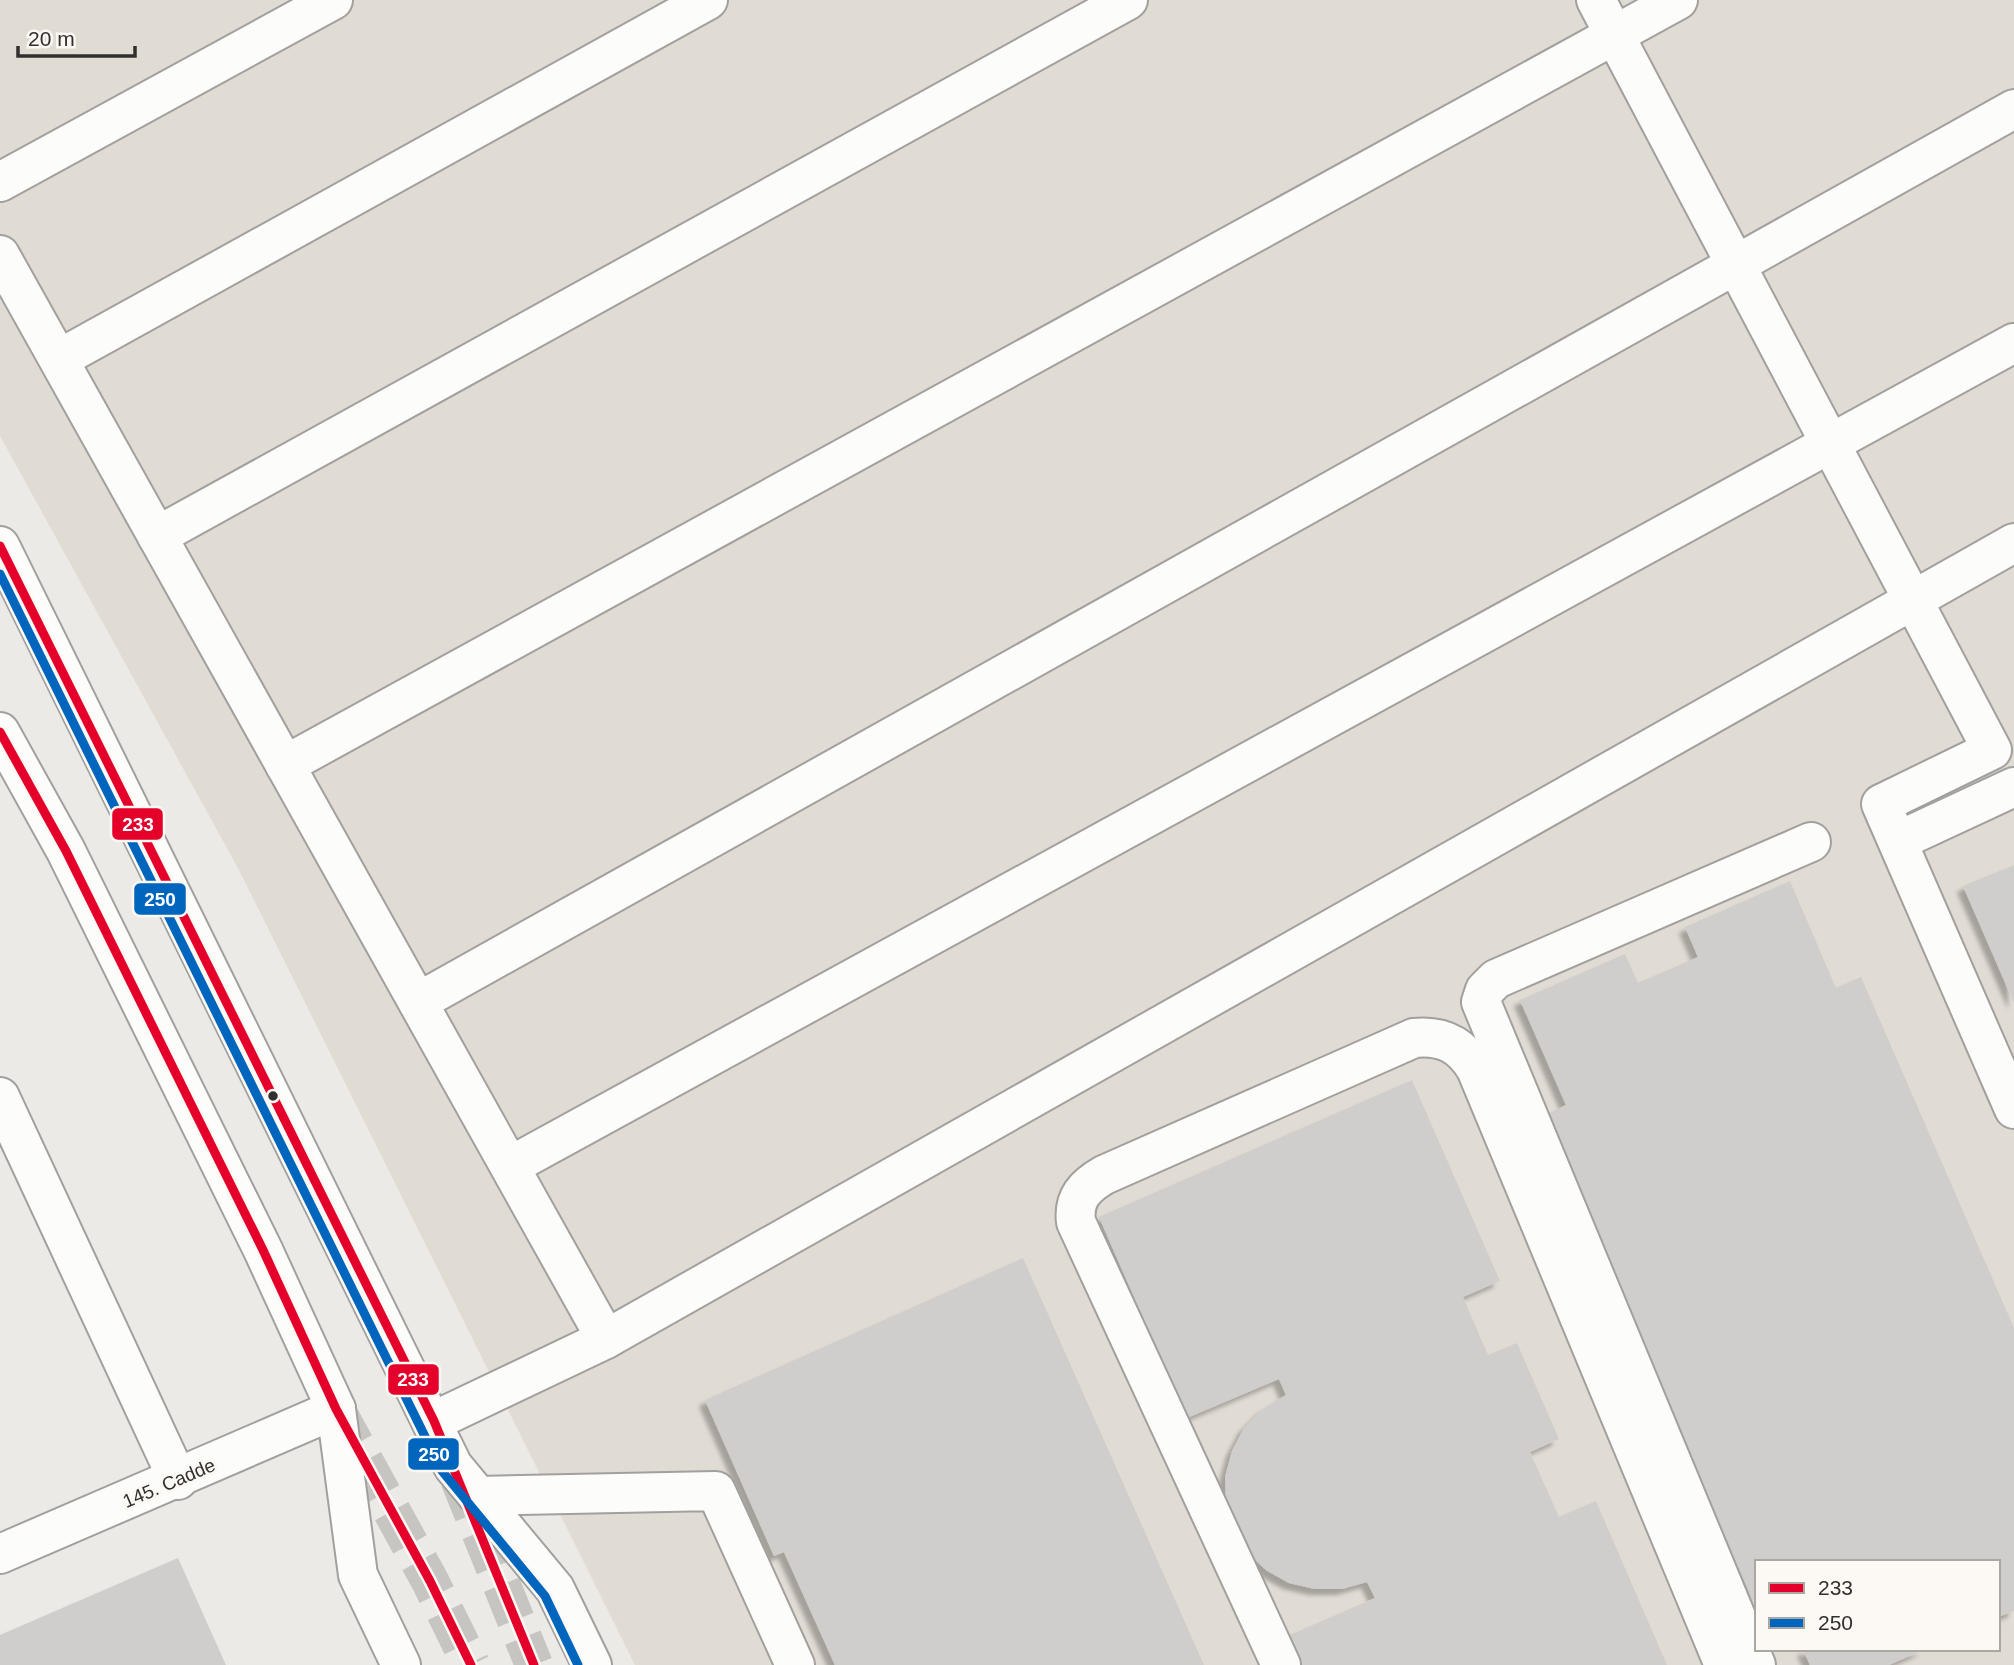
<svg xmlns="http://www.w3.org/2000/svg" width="2014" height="1665" font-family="Helvetica,sans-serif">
	<defs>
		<filter id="shadow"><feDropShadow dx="-6" dy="6" stdDeviation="2" flood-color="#0004"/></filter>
	</defs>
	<rect width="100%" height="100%" fill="#eceae7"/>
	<!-- built -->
	<path fill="#e0dbd3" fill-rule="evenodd" d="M 0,0 L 2014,0 L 2014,1665 L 635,1665 L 239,870 L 0,436 ZM 1757,1562 L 1998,1562 L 1998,1649 L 1757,1649 Z"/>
	<!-- building -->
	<g fill="#d0cecc" filter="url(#shadow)">
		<polygon points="2014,865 2014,1003 1963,886"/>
		<polygon points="1790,881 1836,988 1861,977 2014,1328 2014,1611 1998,1617 1998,1562 1757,1562 1757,1597 1752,1599 1542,1117 1566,1105 1520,1000 1625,954 1638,983 1698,957 1685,927"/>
		<polygon points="1412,1080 1500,1281 1463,1297 1488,1355 1517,1343 1559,1439 1530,1452 1559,1517 1596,1501 1667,1665 1295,1665 1283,1638 1375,1598 1367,1582 1342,1589 1315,1589 1289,1583 1266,1570 1247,1552 1226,1504 1225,1477 1232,1451 1244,1428 1263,1409 1286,1395 1279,1379 1187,1418 1099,1217"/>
		<polygon points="1023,1258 1204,1665 835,1665 784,1552 774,1556 705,1400"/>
		<polygon points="178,1558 226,1665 0,1665 0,1635"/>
		<polygon points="1803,1649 1925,1649 1889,1665 1810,1665"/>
	</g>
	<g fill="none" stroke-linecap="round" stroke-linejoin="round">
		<!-- major-tunnel -->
		<g stroke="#c7c5c2" stroke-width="38" stroke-dasharray="38 19" stroke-linecap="butt">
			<polyline points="337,1411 430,1581 471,1665"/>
			<polyline points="459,1479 534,1665"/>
		</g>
		<defs>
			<g id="minor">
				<polyline points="1596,0 1992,750 1881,804 2014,1109"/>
				<polyline points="0,182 333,0"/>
				<polyline points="0,255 606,1339"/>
				<polyline points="59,359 708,0"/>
				<polyline points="157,536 1128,0"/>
				<polyline points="285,765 1678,0"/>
				<polyline points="1898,841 2014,787"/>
				<polyline points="418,1002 2014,109"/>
				<polyline points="0,1097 178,1480"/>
				<polyline points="510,1166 2014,343"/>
				<polyline points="434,1421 606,1339 2014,543"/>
				<polyline points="478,1496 716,1491 795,1665"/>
				<polyline points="0,1554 336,1409"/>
				<path d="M 1281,1665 L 1076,1222 C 1073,1198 1085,1186 1104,1175 L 1414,1038 C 1442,1035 1461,1044 1476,1069 L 1724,1665"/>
				<polyline points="1756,1665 1481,1002 1485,990 1496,979 1811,842"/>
			</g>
			<g id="major">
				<polyline points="0,546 453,1466 555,1589 592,1665"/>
				<polyline points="0,732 66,851 263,1250 336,1409 358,1575 401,1665"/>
			</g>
		</defs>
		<!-- minor casing -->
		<use href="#minor" stroke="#a2a09e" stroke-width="42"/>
		<!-- major casing -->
		<use href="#major" stroke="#a2a09e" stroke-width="42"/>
		<!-- minor -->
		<use href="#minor" stroke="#fcfcfb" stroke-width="38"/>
		<!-- major -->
		<use href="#major" stroke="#fcfcfb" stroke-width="38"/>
		<defs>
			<g id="bus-1">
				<polyline points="0,546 434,1421 534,1665"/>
				<polyline points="0,732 66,851 263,1250 336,1409 430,1581 471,1665"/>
			</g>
			<polyline id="bus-2" points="0,574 442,1471 545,1596 578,1665"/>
		</defs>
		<!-- bus-1 casing -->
		<use href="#bus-1" stroke="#fcf8f3" stroke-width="14"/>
		<!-- bus-2 casing -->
		<use href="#bus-2" stroke="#fcf8f3" stroke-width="14"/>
		<!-- bus-1 -->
		<use href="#bus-1" stroke="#e4002b" stroke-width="9"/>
		<!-- bus-2 -->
		<use href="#bus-2" stroke="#0065bd" stroke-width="9"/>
	</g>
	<!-- markers -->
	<circle fill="#31302e" stroke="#fcf8f3" stroke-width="2.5" cx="273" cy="1096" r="6"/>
	<g text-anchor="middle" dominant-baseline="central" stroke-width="6" stroke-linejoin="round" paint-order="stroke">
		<!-- street labels -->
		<g font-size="19" fill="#31302e" stroke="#fcf8f3">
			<text transform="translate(169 1483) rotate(-23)">145. Cadde</text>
		</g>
	</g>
	<g stroke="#fcf8f3" stroke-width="2.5">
		<rect x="111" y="807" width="53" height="34" rx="7" fill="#e4002b"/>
		<rect x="133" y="882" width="54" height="34" rx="7" fill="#0065bd"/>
		<rect x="387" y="1363" width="53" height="33" rx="7" fill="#e4002b"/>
		<rect x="407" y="1437" width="53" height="34" rx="7" fill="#0065bd"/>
	</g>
	<g font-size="19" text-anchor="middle" font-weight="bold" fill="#fff">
		<text x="138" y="831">233</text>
		<text x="160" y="906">250</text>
		<text x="413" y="1386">233</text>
		<text x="434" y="1461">250</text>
	</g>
	<!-- legend -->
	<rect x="1755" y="1560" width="245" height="91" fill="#fcf8f3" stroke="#aba8a4" stroke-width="2"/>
	<rect x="1769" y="1583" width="35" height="10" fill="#e4002b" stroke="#aba8a4" stroke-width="2"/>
	<text x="1818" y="1595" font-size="21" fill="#31302e">233</text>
	<rect x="1769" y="1618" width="35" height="10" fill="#0065bd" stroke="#aba8a4" stroke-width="2"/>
	<text x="1818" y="1630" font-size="21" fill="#31302e">250</text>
	<!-- scale -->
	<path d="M18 46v10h117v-10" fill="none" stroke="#31302e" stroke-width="3.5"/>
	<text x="28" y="46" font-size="21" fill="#31302e" stroke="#fcf8f3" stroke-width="5" paint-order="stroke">20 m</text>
</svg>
